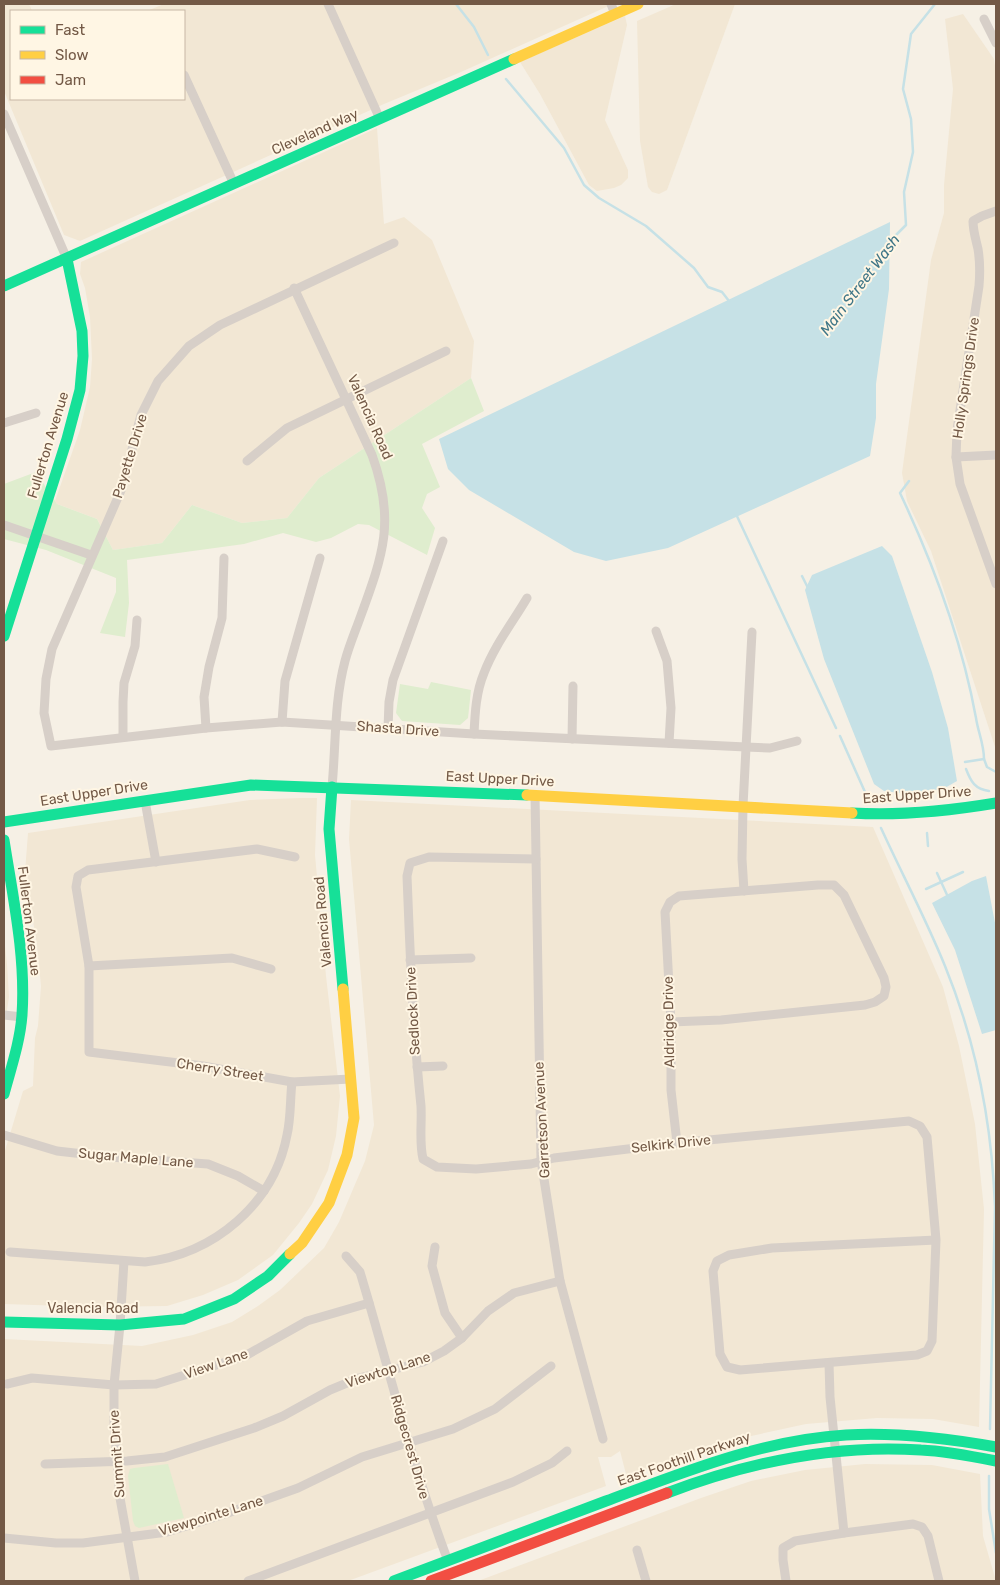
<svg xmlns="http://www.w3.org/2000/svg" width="1000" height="1585" font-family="Rubik,sans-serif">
	<rect width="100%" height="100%" fill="#f6f0e5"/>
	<!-- residential -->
	<g fill="#f2e7d4">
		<polygon points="4,4 29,4 32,11 11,11 11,99 184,99 184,11 147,11 164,4 613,4 461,72 384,104 80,241 64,235 4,91"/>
		<polygon points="676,4 735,4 667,190 659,194 652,192 648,187 640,141 637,21"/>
		<polygon points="963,14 994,59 996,72 996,750 931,551 907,501 902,473 931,260 944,213 944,185 953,89 945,19"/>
		<polygon points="625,16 627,25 605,120 628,170 628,178 621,185 614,188 597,191 589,185 540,94 520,62"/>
		<polygon points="377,128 384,224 404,217 432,240 474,341 471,378 319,478 287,518 242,523 192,505 162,543 113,550 97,519 57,504 55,501 80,430 90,387 92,359 90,317 85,288 80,274 81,262"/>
		<polygon points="300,798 317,798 315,855 326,976 340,1096 336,1136 328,1170 312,1204 299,1223 273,1255 238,1280 203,1295 167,1306 96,1307 4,1304 4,1154 23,1091 33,1086 35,1038 38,1026 41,986 37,945 25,872 28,833 250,800"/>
		<polygon points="351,800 873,827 943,987 959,1046 975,1124 984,1209 979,1427 933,1419 877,1418 806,1424 714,1444 654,1467 626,1474 620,1451 611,1457 598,1457 606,1486 348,1581 4,1581 4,1339 142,1346 193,1335 232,1322 258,1306 280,1290 324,1248 339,1222 365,1161 374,1125 349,839"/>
		<polygon points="4,937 7,964 9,997 4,1029"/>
		<polygon points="865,1464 932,1465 980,1474 983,1536 996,1581 478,1581 701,1498 751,1481 805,1470"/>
	</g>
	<!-- green -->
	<g fill="#dfedce">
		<polygon points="471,378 484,411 422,444 440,487 427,494 422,508 435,528 427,555 369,525 358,524 331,538 316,542 283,533 244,544 127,560 129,603 125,637 100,633 116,592 116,578 46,550 4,539 4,484 36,472 57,504 97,519 113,550 162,543 192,505 242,523 287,518 319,478"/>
		<polygon points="431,682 471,690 468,718 460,725 402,721 396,713 400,684 428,689"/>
		<polygon points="168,1464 184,1518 139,1528 135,1526 133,1521 128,1476 130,1469 134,1468"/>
	</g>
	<!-- water -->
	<g fill="#c6e1e6">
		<polygon points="890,222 889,289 876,384 876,418 870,456 668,548 606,561 574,552 469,490 448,469 439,439"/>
		<polygon points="882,546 892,556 932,672 948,728 957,781 943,789 909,794 884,791 874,784 824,659 805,590 812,575"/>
		<polygon points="986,876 996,928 996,1030 982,1034 955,950 932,903 972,881"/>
	</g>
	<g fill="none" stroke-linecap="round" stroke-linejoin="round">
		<!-- stream -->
		<g stroke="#c6e1e6" stroke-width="2.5">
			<polyline points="456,4 474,27 488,55"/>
			<polyline points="506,79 564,148 584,185 599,198 646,226 694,268 708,287 722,292 729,301"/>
			<polyline points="888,243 906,225 904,192 913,152 911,119 903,89 911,34 935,4"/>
			<path d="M 909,481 L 900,493 C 933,563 962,641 976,718 C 978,732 984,744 984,759"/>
			<polyline points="736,514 836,728"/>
			<polyline points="802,576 808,588"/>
			<polyline points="840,736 869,801"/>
			<polyline points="965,762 984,759 987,767 996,772"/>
			<path d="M 966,769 C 971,782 975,789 989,791"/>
			<path d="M 881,828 C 902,874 926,919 945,966 C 976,1042 992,1125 995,1207 L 990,1429"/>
			<polyline points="927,833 928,846"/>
			<polyline points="937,873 948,897"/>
			<polyline points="926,889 963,872"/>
			<polyline points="989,1476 989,1509 996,1553"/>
		</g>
		<!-- street -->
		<g stroke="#d7cfc8" stroke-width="9">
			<polyline points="328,4 380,119"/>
			<polyline points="611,4 615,14"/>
			<polyline points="984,19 996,43"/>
			<polyline points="184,75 234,184"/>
			<polyline points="4,114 67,259"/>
			<path d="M 996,211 L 982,216 L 973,221 C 973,231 976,240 978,249 C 980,261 980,274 979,286 L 957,430 L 956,457 L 960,484 L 996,584"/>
			<polyline points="394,243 220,325 189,346 158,381 141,415 122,488 52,649 46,679 44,713 51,746 206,728 282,722 474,734 746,747 770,748 797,741"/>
			<path d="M 294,288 L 372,455 C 396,521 383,555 360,618 C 355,632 349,646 345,661 C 334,702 336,745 332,787"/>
			<polyline points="4,423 36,413"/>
			<polyline points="956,457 996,455"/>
			<polyline points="247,461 287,428 446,351"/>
			<polyline points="4,525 91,555"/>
			<polyline points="656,631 667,661 671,708 669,743"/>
			<polyline points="282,722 285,681 320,558"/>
			<polyline points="206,728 204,697 209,667 222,618 224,558"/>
			<polyline points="388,729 389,702 393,680 443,541"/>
			<path d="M 474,734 C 475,713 476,692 484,673 C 494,646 513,622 527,598"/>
			<polyline points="123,737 123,702 124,683 135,646 137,620"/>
			<polyline points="572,739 573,686"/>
			<polyline points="535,795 541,1160 560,1281 603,1439"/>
			<polyline points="145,801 156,862"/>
			<polyline points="295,857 257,849 88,870 78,876 76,887 89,966 89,1052 203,1066 292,1082 351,1079"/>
			<path d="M 536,859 L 429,857 L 410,863 L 407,876 C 410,953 413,1030 421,1106 C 422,1124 419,1142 423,1159 L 437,1167 L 476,1169 L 531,1164 L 554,1158 L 677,1143 L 909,1121 L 920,1126 L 927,1137 L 936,1240 L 932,1341 L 927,1351 L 917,1355 L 740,1370 L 727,1367 L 720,1354 L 713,1271 L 717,1261 L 729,1255 L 772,1248 L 936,1240"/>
			<polyline points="744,891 742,859 743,806 752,632"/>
			<polyline points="410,960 471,958"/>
			<polyline points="89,966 232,958 271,969"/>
			<polyline points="4,1015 22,1017"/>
			<polyline points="671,1022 721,1020 865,1005 875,1002 884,996 886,987 884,978 844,895 834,885 818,885 679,896 670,902 665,912 671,1022 671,1090 677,1143"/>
			<polyline points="417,1067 443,1066"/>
			<polyline points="4,1135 57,1151 110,1157 208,1164 238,1176 264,1191"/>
			<polyline points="435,1247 432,1266 445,1313 462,1338"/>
			<path d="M 10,1252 L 145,1262 C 214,1254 274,1204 287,1135 C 291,1118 290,1099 292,1082"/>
			<path d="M 346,1256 L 360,1272 C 389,1368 412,1466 448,1561"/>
			<polyline points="124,1261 120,1325 114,1385 114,1422 120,1498 135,1581"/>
			<polyline points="829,1363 830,1397 844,1533"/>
			<polyline points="7,1384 32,1378 114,1385 156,1384 245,1356 307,1321 369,1303"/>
			<polyline points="45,1464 127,1461 165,1457 254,1428 283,1416 330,1390 359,1378 423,1362 444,1351 462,1338 488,1311 514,1293 560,1281"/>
			<polyline points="4,1538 56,1543 83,1543 167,1532 225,1514 298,1488 362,1457 453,1429 495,1409 551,1366"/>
			<polyline points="637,1550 646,1581"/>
			<polyline points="248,1581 513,1482 552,1463 567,1451"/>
			<polyline points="786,1581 783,1560 783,1548 795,1541 844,1533 913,1524 922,1527 928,1536 939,1581"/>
		</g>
		<!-- fast -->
		<g stroke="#16e098" stroke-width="11">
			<polyline points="4,286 514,59"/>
			<polyline points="4,636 67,439 80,390 83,356 82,331 67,259"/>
			<polyline points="332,787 329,829 343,989"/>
			<path d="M 852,813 C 900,816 948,811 996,803"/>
			<polyline points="4,822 251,785 527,795"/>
			<path d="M 4,840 C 13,898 26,957 22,1015 C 20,1042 11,1068 4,1094"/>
			<polyline points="4,1322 120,1325 184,1319 234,1299 268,1276 290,1254"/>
			<path d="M 667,1493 C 749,1462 833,1444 921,1450 C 946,1451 971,1456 996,1461"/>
			<path d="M 394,1581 C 465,1554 535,1528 606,1501 C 684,1472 762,1440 846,1435 C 896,1432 946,1438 996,1447"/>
		</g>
		<!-- slow -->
		<g stroke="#ffcf43" stroke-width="11">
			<polyline points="514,59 638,4"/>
			<polyline points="527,795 852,813"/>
			<polyline points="290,1254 302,1243 329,1203 347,1155 354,1118 343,989"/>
		</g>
		<!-- jam -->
		<polyline stroke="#f24e42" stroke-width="11" points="431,1581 667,1493"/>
	</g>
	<g text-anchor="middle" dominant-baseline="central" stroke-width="4" stroke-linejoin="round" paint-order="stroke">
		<!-- street labels -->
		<g font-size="14" fill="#735946" stroke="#fff6e4">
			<text transform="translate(315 132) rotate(-24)">Cleveland Way</text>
			<text transform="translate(966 378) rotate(-82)">Holly Springs Drive</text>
			<text transform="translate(370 417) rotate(66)">Valencia Road</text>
			<text transform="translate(48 445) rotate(-73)">Fullerton Avenue</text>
			<text transform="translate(130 456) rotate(-73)">Payette Drive</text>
			<text transform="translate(398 729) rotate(4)">Shasta Drive</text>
			<text transform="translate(500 779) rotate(3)">East Upper Drive</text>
			<text transform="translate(94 793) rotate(-9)">East Upper Drive</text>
			<text transform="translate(917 795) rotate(-4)">East Upper Drive</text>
			<text transform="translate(29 921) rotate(83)">Fullerton Avenue</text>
			<text transform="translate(323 922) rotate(-95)">Valencia Road</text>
			<text transform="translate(413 1011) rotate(-93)">Sedlock Drive</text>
			<text transform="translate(669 1022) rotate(-91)">Aldridge Drive</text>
			<text transform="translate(220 1070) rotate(9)">Cherry Street</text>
			<text transform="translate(542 1120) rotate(-93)">Garretson Avenue</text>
			<text transform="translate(671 1144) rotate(-6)">Selkirk Drive</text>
			<text transform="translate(136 1158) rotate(5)">Sugar Maple Lane</text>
			<text x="93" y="1308">Valencia Road</text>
			<text transform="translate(216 1364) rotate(-19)">View Lane</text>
			<text transform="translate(388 1370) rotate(-18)">Viewtop Lane</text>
			<text transform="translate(410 1447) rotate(74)">Ridgecrest Drive</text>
			<text transform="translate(117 1454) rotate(-94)">Summit Drive</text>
			<text transform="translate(684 1459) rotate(-19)">East Foothill Parkway</text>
			<text transform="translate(211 1516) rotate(-17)">Viewpointe Lane</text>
		</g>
		<!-- water labels -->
		<g font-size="15" font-style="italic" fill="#3f7687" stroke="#fff6e4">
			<text transform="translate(860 285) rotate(-53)">Main Street Wash</text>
		</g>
	</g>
	<!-- border -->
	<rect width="1000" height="1585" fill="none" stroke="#735946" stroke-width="10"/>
	<!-- legend -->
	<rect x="10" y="10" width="175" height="90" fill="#fff6e4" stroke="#c7b7a5"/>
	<rect x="20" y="26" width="25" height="8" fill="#16e098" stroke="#c7b7a5"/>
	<text x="55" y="35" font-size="15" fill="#735946">Fast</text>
	<rect x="20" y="51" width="25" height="8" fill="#ffcf43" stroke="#c7b7a5"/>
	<text x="55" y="60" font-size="15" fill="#735946">Slow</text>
	<rect x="20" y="76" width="25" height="8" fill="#f24e42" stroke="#c7b7a5"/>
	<text x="55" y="85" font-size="15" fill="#735946">Jam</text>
</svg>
